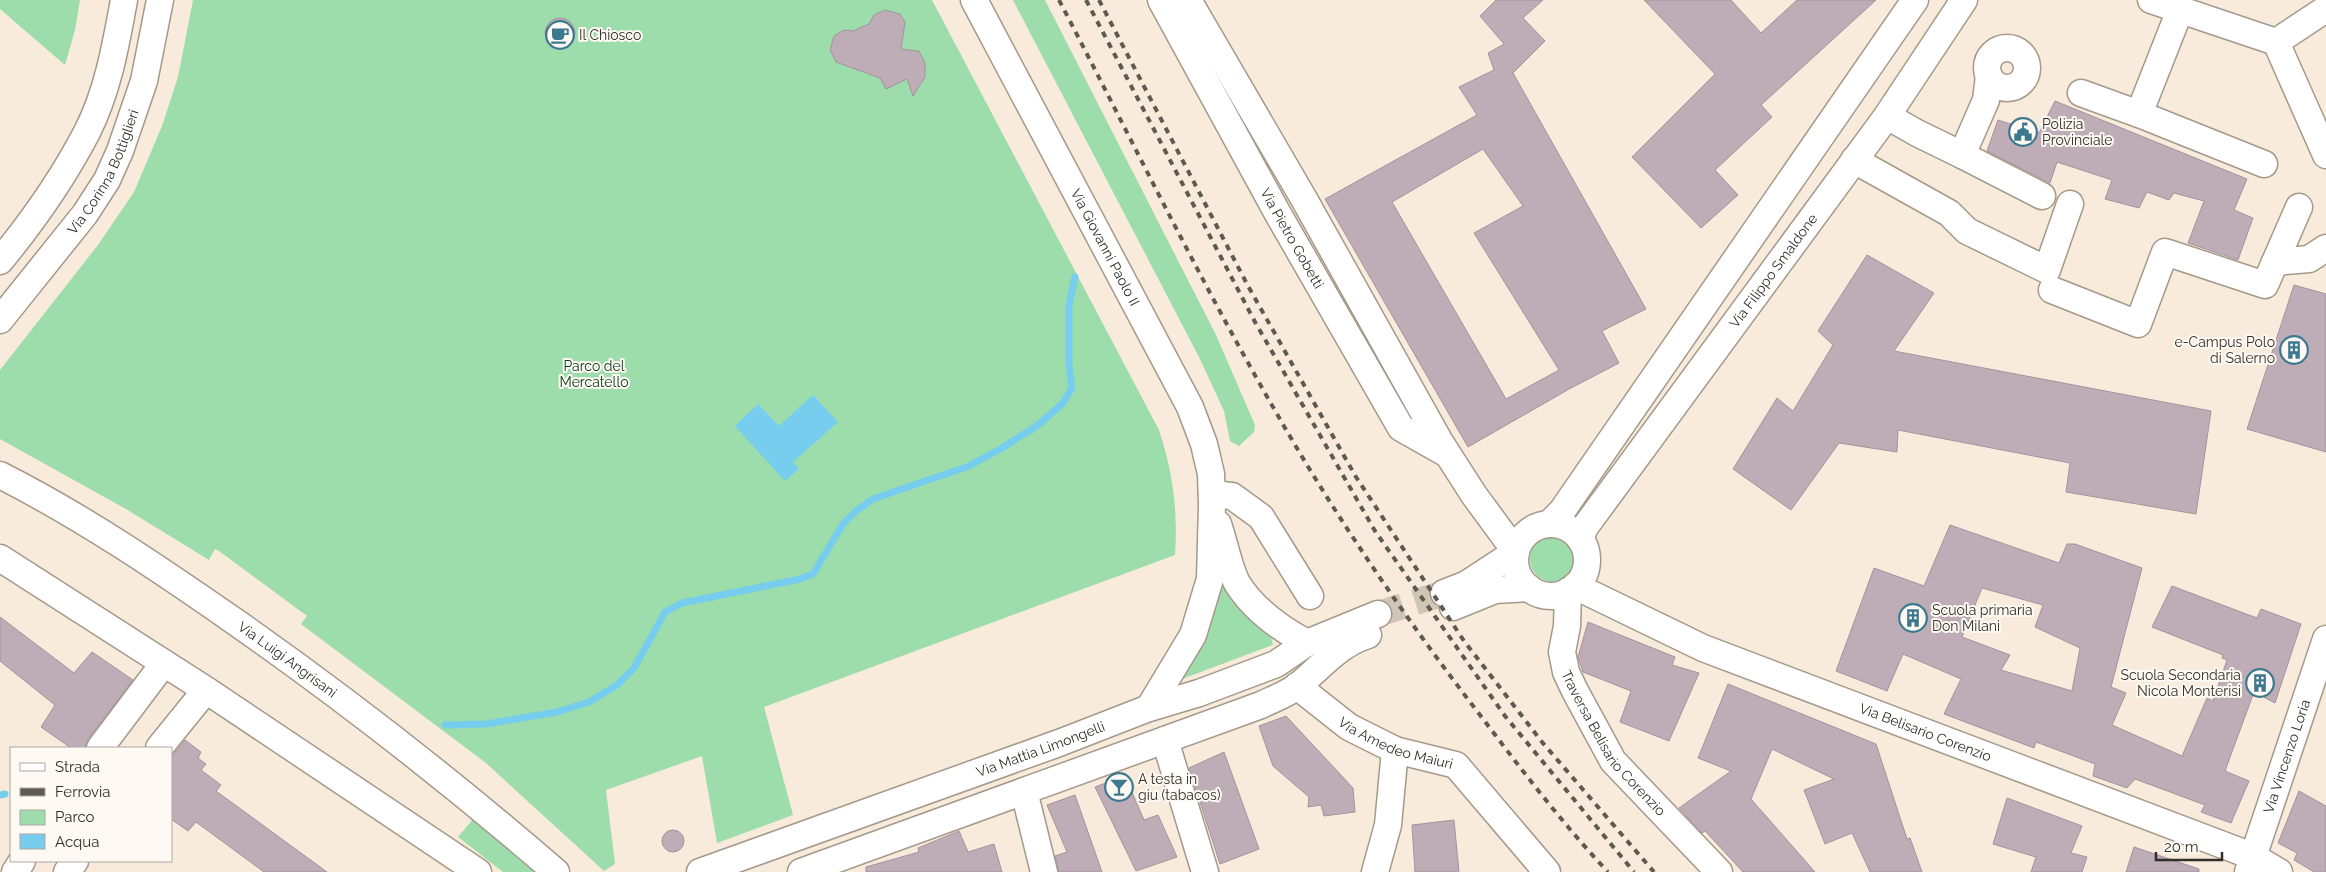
<svg xmlns="http://www.w3.org/2000/svg" width="2326" height="872" font-family="Raleway,sans-serif">
	<rect width="100%" height="100%" fill="#f8ebdb"/>
	<!-- green -->
	<g fill="#9ddcab">
		<polygon points="0,0 80,0 75,30 65,65 0,9"/>
		<path d="M 193,0 L 932,0 L 1159,430 C 1173,472 1178,512 1175,555 L 764,707 L 793,815 L 717,843 L 702,756 L 606,790 L 615,864 L 604,871 L 486,763 L 301,624 L 307,616 L 219,551 L 215,549 L 209,560 L 126,509 L 0,439 L 0,370 L 98,245 L 134,192 L 162,126 L 178,77 Z"/>
		<polygon points="1013,0 1045,0 1216,335 1255,425 1254,432 1239,446 1230,441 1224,411 1200,359"/>
		<circle cx="1553" cy="559" r="23"/>
		<polygon points="1224,572 1270,633 1273,645 1174,682"/>
		<polygon points="474,818 538,872 503,872 458,837"/>
	</g>
	<!-- water -->
	<polygon fill="#76cdee" points="813,395 838,422 793,462 799,469 785,481 735,426 758,404 779,426"/>
	<g fill="none" stroke-linecap="round" stroke-linejoin="round">
		<!-- stream -->
		<g stroke="#76cdee" stroke-width="7">
			<polyline points="445,725 487,724 557,712 589,702 617,685 634,668 665,612 682,603 800,579 813,574 843,524 856,511 873,499 969,466 1002,448 1038,425 1063,403 1072,388 1069,365 1069,305 1075,277"/>
			<polyline points="0,795 5,794"/>
		</g>
	</g>
	<!-- building -->
	<g fill="#beadb7" stroke="#a4939d" fill-rule="evenodd">
		<path d="M 1496,0 L 1543,0 L 1523,18 L 1545,41 L 1513,73 L 1646,309 L 1602,331 L 1619,363 L 1571,388 L 1468,447 L 1325,199 L 1477,115 L 1459,87 L 1494,70 L 1488,53 L 1504,44 L 1480,16 ZM 1483,149 L 1523,206 L 1474,233 L 1559,370 L 1506,399 L 1392,202 Z"/>
		<polygon points="1644,0 1731,0 1761,33 1797,0 1876,0 1761,105 1772,117 1715,170 1738,195 1701,228 1632,157 1715,74"/>
		<polygon points="885,10 900,14 905,22 901,49 919,51 925,63 925,77 913,96 907,79 886,89 880,78 836,62 830,50 834,36 844,30 853,31 869,24 874,15"/>
		<circle cx="560" cy="33" r="15"/>
		<polygon points="2055,101 2247,179 2234,210 2253,218 2238,260 2188,243 2204,201 2174,193 2169,200 2147,192 2139,208 2105,199 2112,180 2057,162 2050,183 1987,151 1998,120 2039,133"/>
		<polygon points="1867,255 1934,293 1894,351 2211,411 2196,514 2066,492 2070,463 1898,430 1897,452 1839,443 1791,510 1733,469 1777,398 1793,411 1833,345 1818,331"/>
		<polygon points="2294,285 2326,294 2326,452 2247,429"/>
		<path d="M 1950,525 L 2059,563 L 2067,544 L 2075,544 L 2142,568 L 2111,687 L 2126,693 L 2112,725 L 2182,756 L 2207,698 L 2213,701 L 2227,660 L 2222,658 L 2223,655 L 2152,627 L 2172,586 L 2257,618 L 2261,609 L 2301,624 L 2275,703 L 2254,692 L 2225,771 L 2249,781 L 2231,823 L 2201,812 L 2205,805 L 2135,779 L 2127,788 L 2093,776 L 2095,764 L 2036,742 L 2034,748 L 1944,714 L 1961,679 L 1903,654 L 1887,691 L 1836,671 L 1874,568 L 1924,586 ZM 1982,588 L 2043,605 L 2035,627 L 2080,648 L 2072,691 L 2001,670 L 2010,655 L 1962,637 Z"/>
		<polygon points="0,617 74,673 92,652 133,680 88,739 85,748 71,748 41,727 55,705 0,661"/>
		<polygon points="1588,622 1675,657 1672,665 1699,673 1669,741 1620,722 1631,691 1583,672 1578,657"/>
		<polygon points="1728,684 1876,744 1907,839 1910,838 1922,872 1870,872 1852,833 1825,844 1804,790 1834,779 1772,749 1751,799 1815,872 1743,872 1705,831 1702,833 1679,808 1731,771 1698,758"/>
		<polygon points="1286,716 1353,788 1355,812 1324,816 1321,805 1308,807 1309,797 1273,766 1259,726"/>
		<polygon points="185,740 201,752 198,758 206,764 201,770 221,785 216,791 327,872 264,872 196,822 188,831 171,819 171,757"/>
		<polygon points="1224,752 1259,849 1220,864 1189,768"/>
		<polygon points="1125,776 1144,820 1158,815 1177,857 1136,871 1095,787"/>
		<polygon points="2299,791 2326,806 2326,872 2314,872 2294,860 2297,853 2278,843"/>
		<polygon points="1075,795 1102,872 1059,872 1055,856 1067,852 1047,805"/>
		<polygon points="2007,798 2082,826 2071,853 2087,857 2082,872 2031,872 2036,857 1993,844"/>
		<polygon points="1454,820 1459,872 1415,872 1412,825"/>
		<circle cx="673" cy="841" r="11"/>
		<polygon points="959,831 968,852 994,844 1002,872 866,872 866,867 919,852 918,848"/>
		<polygon points="2134,847 2199,869 2199,872 2126,872"/>
	</g>
	<g fill="none" stroke-linecap="round" stroke-linejoin="round">
		<!-- minor-tunnel -->
		<polyline stroke="#d1c5b7" stroke-width="26" stroke-dasharray="26 13" stroke-linecap="butt" points="1378,614 1444,593"/>
		<defs>
			<g id="minor">
				<path id="s1" d="M 974,0 L 1190,407 L 1204,444 L 1211,474 L 1212,504 L 1210,579 L 1193,635 L 1149,708"/>
				<path id="s2" d="M 1161,0 L 1278,214 L 1401,428 L 1447,454"/>
				<polyline points="1188,0 1304,199 1440,442 1474,495 1516,552 1467,584 1444,593"/>
				<polyline points="2151,0 2276,42 2326,155"/>
				<polyline points="2276,42 2326,9"/>
				<circle cx="2007" cy="68" r="20"/>
				<polyline points="1989,76 1986,100 1962,155 2042,196"/>
				<polyline points="2081,93 2139,114 2264,164"/>
				<polyline points="2139,114 2180,10"/>
				<polyline points="1887,116 1917,133 1962,155"/>
				<polyline points="1854,160 1949,213 1967,231 2047,270 2070,204"/>
				<path d="M 0,261 C 33,221 63,178 87,132 C 108,91 116,44 124,0"/>
				<polyline points="2275,262 2309,259 2326,248"/>
				<polyline points="2052,290 2138,324 2165,252 2265,285 2299,207"/>
				<path id="s3" d="M 0,320 L 85,214 L 107,180 L 120,151 L 144,81 L 160,0"/>
				<path id="s4" d="M 0,475 C 83,517 161,570 237,623 C 348,701 453,783 556,872"/>
				<polyline points="1212,494 1232,496 1261,517 1310,596"/>
				<path d="M 1218,524 C 1224,541 1229,568 1237,583 C 1253,609 1281,629 1307,643"/>
				<polyline points="1549,524 1562,511 1915,0"/>
				<circle cx="1551" cy="560" r="36"/>
				<path id="s5" d="M 1580,539 L 1585,527 L 1887,116 L 1964,0"/>
				<polyline points="0,558 206,690 478,872"/>
				<path id="s6" d="M 1575,586 L 1703,648 L 2252,856 L 2279,872"/>
				<path id="s7" d="M 1568,591 L 1567,626 L 1562,652 L 1566,672 L 1575,691 L 1613,761 L 1719,872"/>
				<polyline points="1453,607 1495,590 1529,588"/>
				<path id="s8" d="M 1297,686 L 1349,727 L 1395,750 L 1456,765 L 1547,872"/>
				<polyline points="1165,740 1205,872"/>
				<polyline points="100,748 164,663"/>
				<polyline points="159,748 206,690"/>
				<polyline points="1024,791 1044,872"/>
				<polyline points="15,872 22,861"/>
				<polyline points="67,872 75,861"/>
				<path id="s9" d="M 700,872 L 1059,743 L 1149,708 L 1199,693 L 1276,664 L 1307,643 L 1378,614"/>
				<path d="M 801,872 L 1261,705 C 1273,699 1288,694 1299,685 C 1322,666 1339,644 1368,635"/>
				<polyline points="1375,872 1388,825 1395,750"/>
				<path id="s10" d="M 2248,872 L 2326,639"/>
			</g>
		</defs>
		<!-- minor casing -->
		<use href="#minor" stroke="#a4998a" stroke-width="29"/>
		<!-- minor -->
		<use href="#minor" stroke="#fff" stroke-width="26"/>
		<!-- rail -->
		<g stroke="#5f5951" stroke-width="4" stroke-dasharray="6 6" stroke-linecap="butt">
			<path d="M 1059,0 C 1131,138 1199,279 1277,414 C 1337,519 1406,619 1480,715 C 1521,769 1562,823 1608,872"/>
			<polyline points="1086,0 1255,322 1375,531 1505,716 1634,872"/>
			<polyline points="1099,0 1248,286 1356,477 1464,641 1542,742 1654,872"/>
		</g>
	</g>
	<!-- icons -->
	<defs>
		<symbol id="cafe-ring" viewBox="-11 -11 22 22"><circle r="9.5" fill="#fef9f3" stroke="#3c7890" stroke-width="1.5"/><path d="M-5.5-4.5H6V0H3Q3 3.5 0 3.5H-2.5Q-5.5 3.5-5.5 0ZM3-3.2v2h1.7v-2ZM-6 4.5H4V6H-6Z" fill="#3c7890"/></symbol>
		<symbol id="civic-ring" viewBox="-11 -11 22 22"><circle r="9.5" fill="#fef9f3" stroke="#3c7890" stroke-width="1.5"/><path d="M-.6-6.5H3V-4.5H.6V-3L4-1V1h2V6H-6V1h2V-1L-.6-3ZM-1.2 2.5V6h2.4V2.5Z" fill="#3c7890"/></symbol>
		<symbol id="building-ring" viewBox="-11 -11 22 22"><circle r="9.5" fill="#fef9f3" stroke="#3c7890" stroke-width="1.5"/><path d="M-4-6H4V6H1V3H-1V6H-4ZM-2.5-4.3h1.7v1.8h-1.7ZM.8-4.3h1.7v1.8H.8ZM-2.5-1h1.7V.8h-1.7ZM.8-1h1.7V.8H.8Z" fill="#3c7890"/></symbol>
		<symbol id="bar-ring" viewBox="-11 -11 22 22"><circle r="9.5" fill="#fef9f3" stroke="#3c7890" stroke-width="1.5"/><path d="M-6-5H6L.8 .8V4.5H3.5V6h-7V4.5H-.8V.8Z" fill="#3c7890"/></symbol>
	</defs>
	<g fill-rule="evenodd">
		<use href="#cafe-ring" x="544" y="19" width="32" height="32"/>
		<use href="#civic-ring" x="2007" y="116" width="32" height="32"/>
		<use href="#building-ring" x="2278" y="334" width="32" height="32"/>
		<use href="#building-ring" x="1897" y="602" width="32" height="32"/>
		<use href="#building-ring" x="2244" y="667" width="32" height="32"/>
		<use href="#bar-ring" x="1103" y="771" width="32" height="32"/>
	</g>
	<g text-anchor="middle" dominant-baseline="central" stroke-width="4" stroke-linejoin="round" paint-order="stroke">
		<!-- poi labels -->
		<g font-size="14" fill="#332f29" stroke="#fef9f3" text-anchor="start">
			<text x="579" y="35">Il Chiosco</text>
			<text x="2042" y="124">Polizia<tspan x="2042" dy="16">Provinciale</tspan></text>
			<text x="2275" y="342" text-anchor="end">e-Campus Polo<tspan x="2275" dy="16">di Salerno</tspan></text>
			<text x="1932" y="610">Scuola primaria<tspan x="1932" dy="16">Don Milani</tspan></text>
			<text x="2241" y="675" text-anchor="end">Scuola Secondaria<tspan x="2241" dy="16">Nicola Monterisi</tspan></text>
			<text x="1138" y="779">A testa in<tspan x="1138" dy="16">giu (tabacos)</tspan></text>
		</g>
		<!-- street labels -->
		<g font-size="14" fill="#332f29" stroke="#fef9f3">
			<text stroke="none"><textPath href="#s3" startOffset="182">Via Corinna Bottiglieri</textPath></text>
			<text stroke="none"><textPath href="#s2" startOffset="272">Via Pietro Gobetti</textPath></text>
			<text stroke="none"><textPath href="#s1" startOffset="280">Via Giovanni Paolo II</textPath></text>
			<text stroke="none"><textPath href="#s5" startOffset="331">Via Filippo Smaldone</textPath></text>
			<text stroke="none"><textPath href="#s4" startOffset="342">Via Luigi Angrisani</textPath></text>
			<text stroke="none"><textPath href="#s6" startOffset="380">Via Belisario Corenzio</textPath></text>
			<text stroke="none"><textPath href="#s7" startOffset="168">Traversa Belisario Corenzio</textPath></text>
			<text stroke="none"><textPath href="#s8" startOffset="116">Via Amedeo Maiuri</textPath></text>
			<text stroke="none"><textPath href="#s9" startOffset="362">Via Mattia Limongelli</textPath></text>
			<text stroke="none"><textPath href="#s10" startOffset="122">Via Vincenzo Loria</textPath></text>
		</g>
		<!-- park labels -->
		<g font-size="14" fill="#063819" stroke="#fef9f3">
			<text x="594" y="366">Parco del<tspan x="594" dy="16">Mercatello</tspan></text>
		</g>
	</g>
	<!-- legend -->
	<rect x="10" y="747" width="162" height="115" fill="#fef9f3" stroke="#ada8a2"/>
	<rect x="20" y="763" width="25" height="8" fill="#ffffff" stroke="#ada8a2"/>
	<text x="55" y="772" font-size="15" fill="#332f29">Strada</text>
	<rect x="20" y="788" width="25" height="8" fill="#5f5951" stroke="#ada8a2"/>
	<text x="55" y="797" font-size="15" fill="#332f29">Ferrovia</text>
	<rect x="20" y="810" width="25" height="15" fill="#9ddcab" stroke="#ada8a2"/>
	<text x="55" y="822" font-size="15" fill="#332f29">Parco</text>
	<rect x="20" y="834" width="25" height="15" fill="#76cdee" stroke="#ada8a2"/>
	<text x="55" y="847" font-size="15" fill="#332f29">Acqua</text>
	<!-- scale -->
	<path d="M2156 852v8h66v-8" fill="none" stroke="#332f29" stroke-width="2.5"/>
	<text x="2164" y="852" font-size="15" fill="#332f29" stroke="#fef9f3" stroke-width="4" paint-order="stroke">20 m</text>
</svg>
